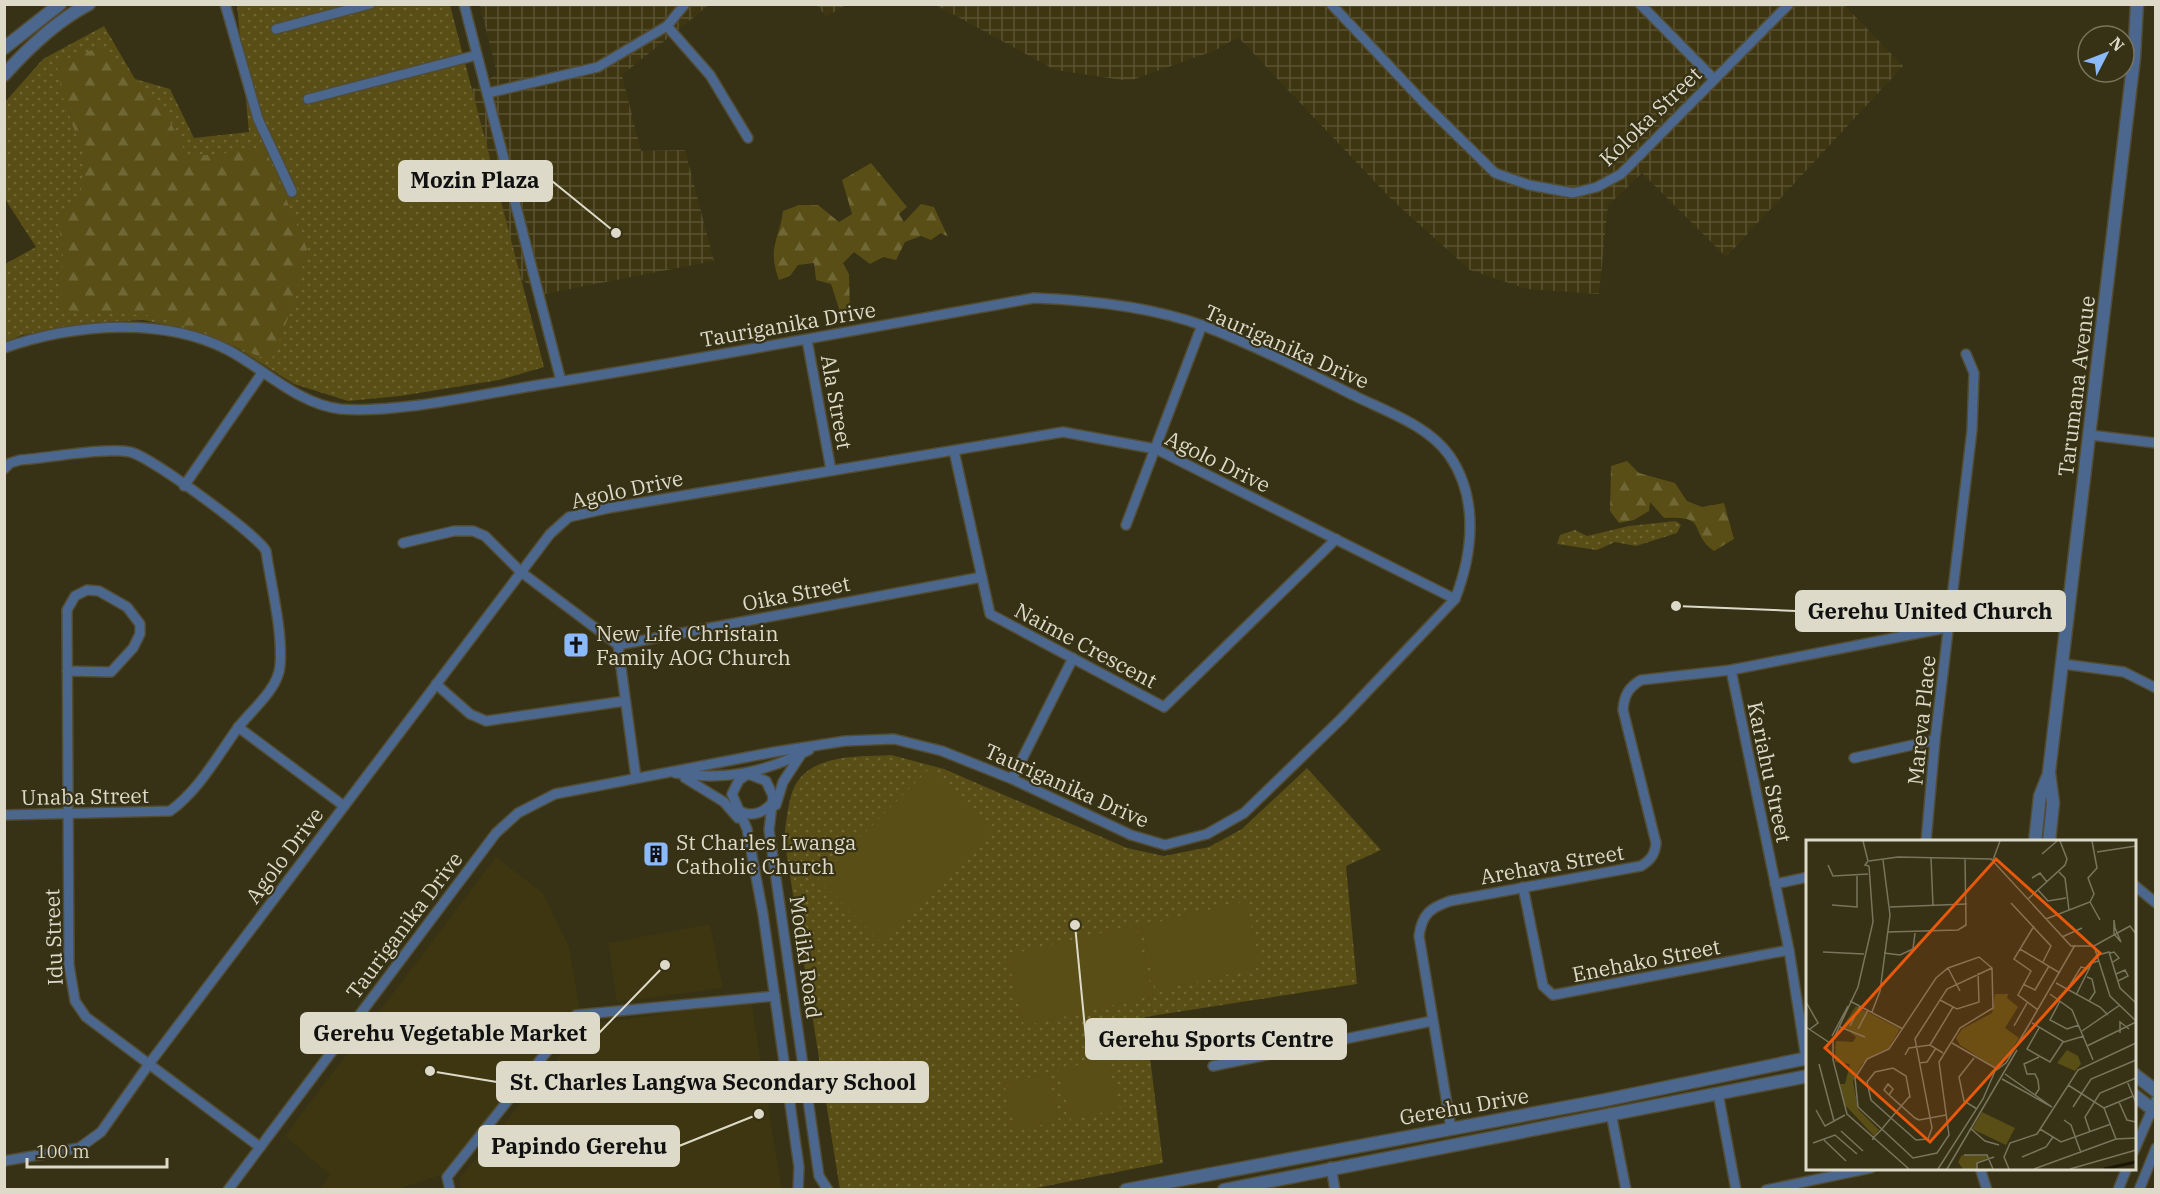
<svg xmlns="http://www.w3.org/2000/svg" width="2160" height="1194" font-family="'IBM Plex Serif',serif">
	<defs>
		<pattern id="industrial-grid" width="8" height="8" patternUnits="userSpaceOnUse" patternTransform="scale(1.5)"><rect width="8" height="8" fill="#3e3611"/><path d="M0 4h8M4 0v8" fill="none" stroke="#595232"/></pattern>
		<pattern id="grass-dots" width="8" height="8" patternUnits="userSpaceOnUse" patternTransform="scale(1.5)"><rect width="8" height="8" fill="#594e15"/><path d="M2 2h.1M6 6h.1" fill="none" stroke="#706736" stroke-width="1.8" stroke-linecap="round"/></pattern>
		<pattern id="forest-firs" width="22" height="20" patternUnits="userSpaceOnUse" patternTransform="scale(1.5)"><rect width="22" height="20" fill="#594e15"/><path d="M5 1l3.5 6h-7zM16 11l3.5 6h-7z" fill="#706736"/></pattern>
	</defs>
	<rect width="100%" height="100%" fill="#373115"/>
	<!-- built -->
	<g fill="#3e3611">
		<polygon points="496,857 543,893 569,947 579,1006 441,1175 403,1187 403,1189 320,1189 330,1175 285,1136"/>
		<polygon points="710,924 723,988 617,1002 608,943"/>
		<polygon points="751,1001 782,1189 461,1190 459,1179 585,1025"/>
	</g>
	<!-- industrial -->
	<g fill="url(#industrial-grid)">
		<polygon points="480,5 709,5 622,75 641,151 685,150 714,261 544,294 517,277 471,90 497,74"/>
		<polygon points="817,5 846,5 826,17"/>
		<polygon points="936,5 1844,5 1903,66 1726,257 1642,173 1608,205 1599,294 1527,289 1470,270 1391,199 1238,37 1216,50 1129,81 1055,70"/>
	</g>
	<!-- grass -->
	<g fill="url(#grass-dots)">
		<polygon points="237,5 450,5 544,367 499,380 400,396 348,401 294,384 219,336 143,320 88,323 22,335 5,342 5,264 36,247 5,199 5,102 43,59 104,26 135,79 170,89 194,138 249,132"/>
		<polygon points="1676,521 1681,525 1677,533 1636,546 1615,542 1597,550 1557,544 1560,535 1575,530 1587,536 1629,526"/>
		<path d="M 891,755 L 944,769 L 1127,848 L 1164,856 L 1209,847 L 1242,829 L 1307,768 L 1381,850 L 1346,866 L 1357,984 L 1145,1017 L 1163,1163 L 1031,1189 L 840,1190 L 784,838 C 786,825 787,810 791,796 C 803,753 855,757 891,755 Z"/>
	</g>
	<!-- forest -->
	<g fill="url(#forest-firs)">
		<polygon points="101,47 160,102 188,157 265,149 307,249 292,308 271,361 158,316 61,310 63,249 57,218 80,197 85,158 64,102 56,62"/>
		<path d="M 871,163 L 907,207 L 899,214 L 904,222 L 921,204 L 934,207 L 948,237 L 941,233 L 931,240 L 921,236 L 905,242 L 896,260 L 883,257 L 870,264 L 854,252 L 843,263 L 849,274 L 850,311 L 842,318 L 831,284 L 816,280 L 814,263 L 798,265 L 790,276 L 779,280 C 767,247 779,241 783,211 L 799,205 L 818,205 L 839,222 L 852,214 L 842,180 Z"/>
		<path d="M 1627,461 L 1639,473 L 1675,483 L 1687,501 L 1702,507 L 1724,503 L 1734,539 L 1714,551 C 1687,531 1710,515 1664,518 L 1650,502 L 1649,511 L 1634,520 L 1619,523 L 1610,511 L 1611,466 Z"/>
	</g>
	<!-- garden -->
	<g fill="#594e15">
		<polygon points="931,767 995,832 882,943 818,879"/>
		<polygon points="1245,901 1261,967 1156,991 1141,926"/>
		<polygon points="1136,925 1153,996 1024,1026 1007,955"/>
		<polygon points="1107,1058 1120,1108 1071,1120 1058,1070"/>
		<polygon points="1048,1073 1059,1121 1015,1131 1004,1083"/>
	</g>
	<g fill="none" stroke-linecap="round" stroke-linejoin="round">
		<defs>
			<g id="minor">
				<polyline points="225,4 258,119 292,192"/>
				<polyline points="464,4 561,381"/>
				<polyline points="1331,4 1426,105 1495,173 1529,185 1573,193 1597,187 1621,174 1789,4"/>
				<polyline points="1640,4 1714,79"/>
				<polyline points="667,26 710,75 748,138"/>
				<polyline points="276,29 370,4"/>
				<polyline points="488,93 598,67 667,26 685,4"/>
				<polyline points="308,99 477,55"/>
				<polyline points="807,340 831,470"/>
				<path d="M 4,348 C 72,324 163,316 228,350 C 264,369 298,404 340,409 C 401,414 490,392 551,383 C 713,357 873,327 1034,298 C 1088,300 1152,307 1204,326 C 1256,346 1307,372 1357,397 C 1388,412 1428,426 1449,455 C 1479,498 1473,553 1455,599 L 1341,719 L 1244,813 L 1207,834 L 1165,845 L 1131,835 L 1012,779 L 942,751 L 894,739 L 845,741 L 774,752 L 555,794 L 518,813 L 496,833 L 228,1190"/>
				<polyline points="2090,435 2156,443"/>
				<polyline points="954,451 990,614 1164,707 1336,539"/>
				<path d="M 4,469 L 10,463 L 20,460 C 48,458 106,447 130,452 C 148,455 258,535 266,551 C 271,586 283,631 280,666 C 278,690 250,711 237,729 C 216,758 199,790 170,811 L 4,815"/>
				<polyline points="184,486 262,373"/>
				<polyline points="1126,525 1202,325"/>
				<polyline points="403,543 454,531 473,531 485,536 521,572 618,645 636,778"/>
				<polyline points="618,645 982,577"/>
				<polyline points="2063,664 2124,672 2156,688"/>
				<polyline points="1731,670 1789,950 1806,1058"/>
				<polyline points="67,671 111,672 133,648 140,634 140,624 127,607 99,591 87,590 75,596 67,610 69,965 75,1001 86,1017 260,1147"/>
				<polyline points="436,684 470,714 486,721 625,701"/>
				<polyline points="238,727 344,806"/>
				<polyline points="1854,758 1935,740"/>
				<path d="M 675,773 C 725,781 763,773 809,750"/>
				<polyline points="748,774 766,781 773,796 769,830 819,1176 828,1190"/>
				<polyline points="748,774 739,780 732,794 747,829 763,914 799,1167 798,1190"/>
				<polyline points="685,778 724,802 738,818"/>
				<polyline points="1012,779 1073,658"/>
				<polyline points="776,805 783,782 800,756"/>
				<path d="M 736,809 C 750,818 763,814 773,802"/>
				<polyline points="1926,842 1935,740 1972,430 1974,373 1966,354"/>
				<polyline points="1775,884 1808,877"/>
				<polyline points="2134,885 2156,903"/>
				<polyline points="1523,887 1543,986 1553,995 1789,950"/>
				<polyline points="1213,1066 1432,1021"/>
				<polyline points="1718,1093 1736,1190"/>
				<polyline points="1611,1113 1626,1190"/>
				<path d="M 1451,1128 L 1419,936 C 1422,914 1430,908 1450,901 L 1641,866 C 1651,860 1655,854 1656,843 L 1623,710 C 1624,695 1629,687 1641,680 L 1731,670 L 1950,627"/>
				<polyline points="2134,1151 2156,1100"/>
				<polyline points="4,1161 79,1148 101,1132 149,1064 550,534 569,517 609,508 1063,432 1156,449 1455,599"/>
				<polyline points="1331,1167 1335,1190"/>
				<polyline points="1980,1168 1987,1190"/>
				<polyline points="450,1190 447,1177 576,1015 775,996"/>
				<polyline points="1766,1190 1871,1168"/>
				<polyline points="2118,1190 2127,1168"/>
				<polyline points="2139,1190 2156,1148"/>
			</g>
			<g id="tertiary">
				<polyline points="4,48 60,4"/>
				<path d="M 4,75 C 29,47 56,21 89,4"/>
				<polyline points="2035,842 2040,796 2048,776"/>
				<polyline points="2049,842 2053,803 2049,772 2134,58 2137,4"/>
				<polyline points="2134,1074 2156,1091"/>
				<polyline points="2134,1095 2156,1112"/>
				<polyline points="1126,1190 1605,1100 1808,1058"/>
				<polyline points="1224,1190 1808,1076"/>
			</g>
		</defs>
		<!-- minor casing -->
		<use href="#minor" stroke="#524c32" stroke-width="12"/>
		<!-- tertiary casing -->
		<use href="#tertiary" stroke="#524c32" stroke-width="15"/>
		<!-- minor -->
		<use href="#minor" stroke="#4c678e" stroke-width="9"/>
		<!-- tertiary -->
		<use href="#tertiary" stroke="#4c678e" stroke-width="12"/>
	</g>
	<!-- icons -->
	<defs>
		<symbol id="church-square" viewBox="-11 -11 22 22"><rect x="-9" y="-9" width="18" height="18" rx="4" fill="#8bbafc" stroke="#373115"/><path d="M-1.2-6h2.4v3.5h3.3v2.4h-3.3V6h-2.4V-.1h-3.3v-2.4h3.3Z" fill="#111"/></symbol>
		<symbol id="building-square" viewBox="-11 -11 22 22"><rect x="-9" y="-9" width="18" height="18" rx="4" fill="#8bbafc" stroke="#373115"/><path d="M-4-6H4V6H1V3H-1V6H-4ZM-2.5-4.3h1.7v1.8h-1.7ZM.8-4.3h1.7v1.8H.8ZM-2.5-1h1.7V.8h-1.7ZM.8-1h1.7V.8H.8Z" fill="#111"/></symbol>
	</defs>
	<g fill-rule="evenodd">
		<use href="#church-square" x="561" y="630" width="30" height="30"/>
		<use href="#building-square" x="641" y="839" width="30" height="30"/>
	</g>
	<g text-anchor="middle" dominant-baseline="central" stroke-width="4.5" stroke-linejoin="round" paint-order="stroke">
		<!-- street labels -->
		<g font-size="21" fill="#dddac9" stroke="#373115">
			<text transform="translate(1650 116) rotate(-44)">Koloka Street</text>
			<text transform="translate(788 324) rotate(-10)">Tauriganika Drive</text>
			<text transform="translate(1287 346) rotate(24)">Tauriganika Drive</text>
			<text transform="translate(2076 386) rotate(-83)">Tarumana Avenue</text>
			<text transform="translate(837 402) rotate(80)">Ala Street</text>
			<text transform="translate(1218 461) rotate(26)">Agolo Drive</text>
			<text transform="translate(627 489) rotate(-12)">Agolo Drive</text>
			<text transform="translate(796 593) rotate(-11)">Oika Street</text>
			<text transform="translate(1086 645) rotate(28)">Naime Crescent</text>
			<text transform="translate(1921 720) rotate(-84)">Mareva Place</text>
			<text transform="translate(1770 772) rotate(78)">Kariahu Street</text>
			<text transform="translate(1067 785) rotate(24)">Tauriganika Drive</text>
			<text transform="translate(85 796) rotate(-1)">Unaba Street</text>
			<text transform="translate(284 855) rotate(-53)">Agolo Drive</text>
			<text transform="translate(1552 864) rotate(-10)">Arehava Street</text>
			<text transform="translate(404 925) rotate(-53)">Tauriganika Drive</text>
			<text transform="translate(53 937) rotate(-92)">Idu Street</text>
			<text transform="translate(806 957) rotate(82)">Modiki Road</text>
			<text transform="translate(1646 960) rotate(-11)">Enehako Street</text>
			<text transform="translate(1464 1106) rotate(-10)">Gerehu Drive</text>
		</g>
		<!-- poi labels -->
		<g font-size="21" fill="#dddac9" stroke="#373115" text-anchor="start">
			<text x="596" y="633">New Life Christain<tspan x="596" dy="24">Family AOG Church</tspan></text>
			<text x="676" y="842">St Charles Lwanga<tspan x="676" dy="24">Catholic Church</tspan></text>
		</g>
	</g>
	<!-- overview -->
	<g transform="translate(1806 840)">
		<rect width="330" height="330" fill="#373115"/>
		<path d="M 189,154 L 202,154 L 201,158 L 212,167 L 199,188 L 213,198 L 193,230 L 154,205 L 150,198 L 156,189 L 186,173 ZM 50,166 L 94,189 L 82,209 L 58,220 L 47,241 L 52,269 L 73,290 L 68,296 L 39,265 L 34,244 L 39,244 L 44,224 L 29,222 L 30,201 L 47,202 L 50,197 L 37,186 ZM 261,210 L 272,216 L 275,224 L 269,231 L 251,223 ZM 156,315 L 181,316 L 182,318 L 172,322 L 171,329 L 157,329 L 152,322 Z" fill="#594e15"/>
		<path d="M 53,196 L 65,200 L 72,213 L 51,227 L 40,213 L 29,208 L 31,203 L 48,204 Z" fill="#594e15"/>
		<path d="M 196,170 L 203,174 L 190,199 L 182,195 ZM 170,186 L 171,205 L 161,205 L 160,187 ZM 176,272 L 209,288 L 200,305 L 166,289 Z" fill="#594e15"/>
		<path fill="none" stroke="#1b1602" stroke-width="3" d="M 298,329 L 330,322"/>
		<path fill="none" stroke="#79755d" stroke-width="1.5" d="M 57,1 L 62,21 L 59,25 L 63,26M 291,12 L 330,6M 236,14 L 251,1M 125,18 L 127,66M 187,20 L 194,1M 63,21 L 92,17 L 185,19 L 265,106 L 288,106 L 324,86 L 330,94M 22,25 L 27,36 L 62,34M 63,26 L 67,82 L 52,147 L 27,200 L 27,220 L 41,274 L 103,329M 253,32 L 259,38 L 263,70M 226,38 L 234,33 L 241,42M 232,50 L 242,61 L 260,58M 222,59 L 259,25 L 261,19 L 254,1M 284,62 L 294,80M 205,63 L 245,106 L 237,122M 26,65 L 51,67 L 51,36M 84,67 L 161,64M 240,79 L 284,62 L 288,54 L 282,38 L 291,28 L 286,1M 308,80 L 309,88 L 315,102 L 308,94 ZM 228,86 L 208,119 L 225,131 L 212,155 L 232,170M 82,92 L 152,90 L 160,85 L 159,18M 256,97 L 276,88M 288,106 L 304,156 L 330,181M 214,109 L 254,133M 17,112 L 58,114M 78,113 L 94,115 L 107,109 L 109,93M 304,113 L 308,112 L 313,118 L 307,122M 292,115 L 303,112 L 314,148 L 330,163M 173,117 L 186,128 L 187,168 L 154,188 L 133,222 L 143,295 L 131,313 L 107,318 L 52,267 L 49,238 L 61,219 L 83,209 L 130,138 L 142,128 ZM 142,128 L 154,151M 310,134 L 319,130 L 322,136 L 312,141M 281,137 L 286,139 L 289,152 L 283,161M 250,143 L 294,167 L 302,175M 217,144 L 229,150 L 243,126M 261,150 L 275,127 L 284,129M 244,154 L 266,170 L 287,220M 270,155 L 286,123 L 292,121M 134,160 L 151,169 L 173,162 L 172,133M 44,161 L 97,189M 254,161 L 244,180 L 261,189 L 273,185M 0,162 L 12,183 L 4,189M 66,172 L 74,151 L 84,75 L 77,20M 226,183 L 258,202 L 278,196M 44,186 L 54,166M 208,186 L 221,163M 0,187 L 24,203M 34,187 L 59,197M 233,188 L 221,209 L 244,222 L 257,202M 52,189 L 62,170M 276,191 L 314,165M 314,193 L 314,182 L 323,189M 26,196 L 42,166M 146,203 L 191,229M 124,205 L 147,167M 281,206 L 330,182M 99,215 L 103,208 L 124,205 L 137,213M 168,218 L 153,237 L 158,261 L 171,269M 113,223 L 121,222 L 130,208M 13,224 L 28,281M 199,234 L 246,267M 196,239 L 246,267M 321,241 L 330,263M 262,245 L 298,268 L 310,299M 83,255 L 87,249 L 82,244 L 78,250 L 83,255 L 109,278 L 113,280 L 140,275M 229,255 L 233,249 L 232,240 L 229,234 L 221,234 L 218,224 L 233,217M 313,262 L 321,280 L 330,282M 267,267 L 285,239 L 330,220M 298,268 L 327,256M 10,270 L 19,286 L 39,275M 258,280 L 265,285 L 275,313M 164,288 L 179,301 L 193,305M 234,289 L 255,302 L 305,284M 35,291 L 57,311M 284,292 L 279,277 L 294,253 L 330,238M 18,300 L 40,321M 67,300 L 67,298 L 75,290 L 85,278 L 103,257 L 104,257 L 100,236 L 87,228 L 69,232 L 61,242 L 65,260 L 85,278 L 110,300 L 122,299 L 126,288 L 109,199 L 141,149 L 186,128M 7,303 L 29,295 L 51,314M 158,315 L 181,315 L 187,329M 216,317 L 240,307 L 247,297M 132,329 L 177,259 L 189,231 L 200,223 L 221,188 L 269,105M 141,329 L 211,210M 171,329 L 171,323 L 188,317M 203,329 L 198,317 L 204,303 L 231,294 L 272,230 L 330,203M 228,329 L 310,299 L 330,298M 264,329 L 330,310"/>
		<path fill="#e8590c" fill-opacity="0.15" stroke="#e8590c" stroke-width="3" d="M 190,19 L 294,113 L 124,302 L 19,208 Z"/>
		<rect width="330" height="330" fill="none" stroke="#dddac9" stroke-width="3"/>
	</g>
	<!-- callouts -->
	<path fill="none" stroke="#dddac9" stroke-width="2" d="M616 233L552 181M1676 606L1796 611M665 965L599 1033M1075 925L1086 1039M430 1071L497 1082M759 1114L679 1146"/>
	<g fill="#dddac9" stroke="#373115" stroke-width="2">
		<circle cx="616" cy="233" r="6"/>
		<circle cx="1676" cy="606" r="6"/>
		<circle cx="665" cy="965" r="6"/>
		<circle cx="1075" cy="925" r="6"/>
		<circle cx="430" cy="1071" r="6"/>
		<circle cx="759" cy="1114" r="6"/>
	</g>
	<g fill="#dddac9" stroke="#dddac9" stroke-width="2">
		<rect x="399" y="161" width="153" height="40" rx="6"/>
		<rect x="1796" y="591" width="269" height="40" rx="6"/>
		<rect x="301" y="1013" width="298" height="40" rx="6"/>
		<rect x="1086" y="1019" width="260" height="40" rx="6"/>
		<rect x="497" y="1062" width="431" height="40" rx="6"/>
		<rect x="479" y="1126" width="200" height="40" rx="6"/>
	</g>
	<g font-size="22" text-anchor="middle" font-weight="bold" fill="#111">
		<text x="475" y="188">Mozin Plaza</text>
		<text x="1930" y="619">Gerehu United Church</text>
		<text x="450" y="1041">Gerehu Vegetable Market</text>
		<text x="1216" y="1047">Gerehu Sports Centre</text>
		<text x="713" y="1090">St. Charles Langwa Secondary School</text>
		<text x="579" y="1154">Papindo Gerehu</text>
	</g>
	<!-- border -->
	<rect width="2160" height="1194" fill="none" stroke="#dddac9" stroke-width="12"/>
	<!-- north arrow -->
	<g transform="translate(2106 54) rotate(48)"><circle r="28" fill="#373115" stroke="#79755d" stroke-width="1.5"/>
	<path d="M0-4.5L10 22L0 15L-10 22Z" fill="#8bbafc"/>
	<text y="-9" font-size="16" font-weight="bold" text-anchor="middle" fill="#dddac9">N</text>
	</g>
	<!-- scale -->
	<path d="M27 1158v9h140v-9" fill="none" stroke="#dddac9" stroke-width="3"/>
	<text x="36" y="1158" font-size="18" fill="#dddac9" stroke="#373115" stroke-width="4.5" paint-order="stroke">100 m</text>
</svg>
